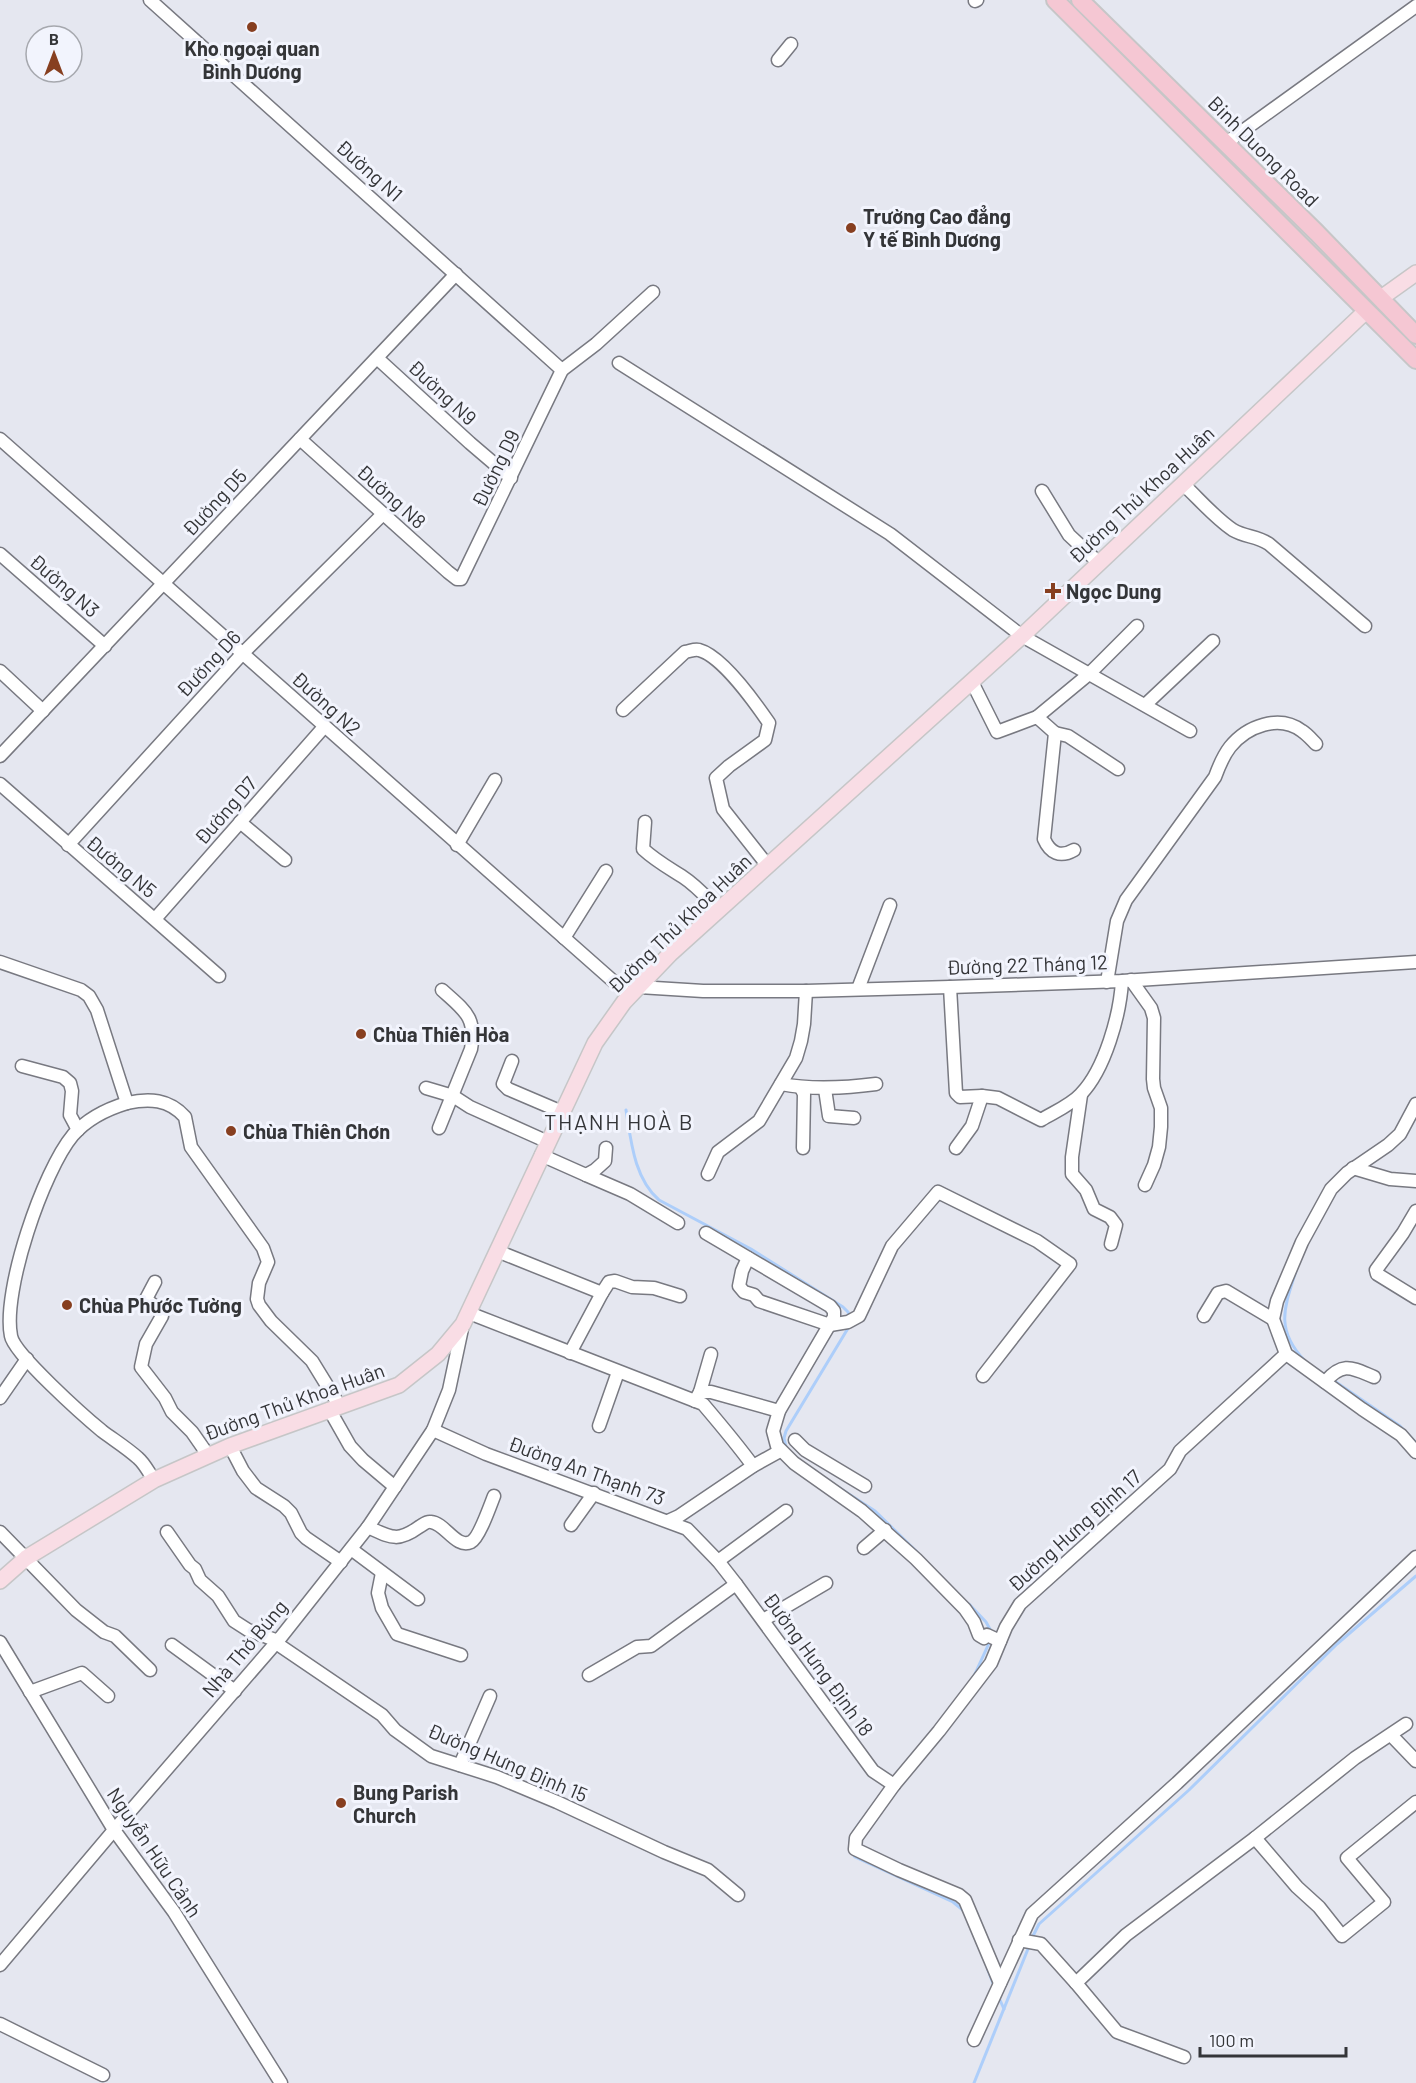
<svg xmlns="http://www.w3.org/2000/svg" width="1416" height="2083" font-family="Barlow,sans-serif">
	<rect width="100%" height="100%" fill="#e5e7f0"/>
	<g fill="none" stroke-linecap="round" stroke-linejoin="round">
		<!-- stream -->
		<g stroke="#adcefa" stroke-width="3">
			<path d="M 626,1110 C 631,1141 634,1178 659,1200 L 751,1249 L 843,1307 L 848,1312 L 850,1318"/>
			<path d="M 1296,1271 C 1284,1308 1275,1330 1305,1361"/>
			<polyline points="1333,1380 1400,1426 1416,1443"/>
			<polyline points="786,1447 784,1438 786,1431 850,1325"/>
			<polyline points="838,1487 875,1511 916,1551"/>
			<polyline points="969,1604 986,1622 991,1631"/>
			<polyline points="974,1676 990,1641"/>
			<path d="M 861,1821 C 852,1833 844,1843 855,1857 L 953,1902 L 964,1911"/>
			<polyline points="1032,1938 1039,1924 1189,1790 1337,1644 1416,1576"/>
			<polyline points="988,1970 994,1986"/>
			<polyline points="999,1998 1004,2009"/>
			<polyline points="974,2083 1030,1944"/>
		</g>
		<defs>
			<g id="minor">
				<polyline points="150,0 562,370"/>
				<polyline points="975,1 977,0"/>
				<polyline points="778,60 791,44"/>
				<polyline points="1226,143 1416,6"/>
				<polyline points="377,358 470,443 511,478"/>
				<polyline points="619,363 890,534 1022,636 1190,731"/>
				<polyline points="0,439 630,996"/>
				<polyline points="300,439 448,572 457,579 461,579 562,370 596,344 653,292"/>
				<path d="M 1183,484 C 1199,499 1215,518 1233,530 C 1245,537 1257,536 1269,544 L 1365,626"/>
				<polyline points="1042,491 1069,535 1099,563"/>
				<polyline points="0,554 105,646"/>
				<polyline points="0,671 43,711"/>
				<path d="M 972,682 L 997,732 L 1037,717 L 1055,733 L 1044,839 C 1050,853 1060,858 1074,850"/>
				<polyline points="1145,705 1213,641"/>
				<path d="M 623,710 L 685,652 C 691,651 694,649 699,650 C 722,656 756,704 769,723 L 765,740 L 729,766 L 716,778 L 723,809 L 768,866"/>
				<polyline points="1037,717 1089,674 1137,626"/>
				<polyline points="1055,733 1068,736 1118,769"/>
				<polyline points="0,756 456,274"/>
				<polyline points="0,784 219,976"/>
				<polyline points="240,822 285,860"/>
				<path d="M 645,822 L 643,849 C 656,861 669,868 683,877 C 697,886 708,899 719,910"/>
				<polyline points="68,845 242,654 383,514"/>
				<polyline points="457,845 495,780"/>
				<polyline points="155,919 324,727"/>
				<polyline points="564,938 606,871"/>
				<polyline points="0,962 81,990 89,996 97,1010 127,1103"/>
				<polyline points="1131,980 1151,1008 1154,1018 1153,1079 1154,1088 1161,1108 1161,1127 1159,1147 1154,1165 1145,1185"/>
				<path d="M 1107,982 L 1117,921 L 1126,900 L 1215,777 C 1219,766 1223,756 1230,747 C 1247,726 1279,714 1302,731 C 1307,734 1312,740 1316,744"/>
				<polyline points="639,987 703,991 806,991 950,987 1122,981 1416,962"/>
				<path d="M 950,987 L 956,1093 L 960,1097 L 982,1096 L 998,1098 L 1041,1120 C 1054,1112 1071,1105 1081,1094 C 1105,1069 1120,1015 1122,981"/>
				<polyline points="858,989 890,905"/>
				<polyline points="512,1061 503,1084 508,1089 562,1112"/>
				<polyline points="22,1066 63,1077 70,1083 72,1091 70,1115 78,1130"/>
				<path d="M 781,1084 C 813,1090 844,1088 876,1084"/>
				<polyline points="426,1088 453,1096 470,1107 548,1142"/>
				<polyline points="801,1088 804,1094 803,1148"/>
				<polyline points="825,1089 829,1116 854,1118"/>
				<polyline points="1081,1095 1072,1157 1072,1174 1086,1190 1094,1209 1110,1217 1116,1225 1111,1244"/>
				<polyline points="1416,1104 1400,1134 1388,1145 1347,1173 1331,1189 1302,1242 1277,1301 1273,1319 1286,1354 1362,1409 1401,1435 1416,1452"/>
				<path d="M 439,1128 L 471,1049 C 477,1017 464,1010 442,990"/>
				<polyline points="956,1148 972,1126 982,1096"/>
				<polyline points="541,1155 586,1175 595,1170 605,1161 606,1148"/>
				<polyline points="1353,1168 1390,1179 1416,1181"/>
				<polyline points="708,1174 718,1152 759,1121 796,1058 801,1041 804,1024 806,991"/>
				<polyline points="586,1175 630,1194 678,1223"/>
				<polyline points="1416,1211 1403,1233 1376,1270 1377,1274 1416,1298"/>
				<polyline points="706,1233 830,1306 834,1311 834,1317 779,1411 773,1431 777,1446 794,1463 862,1511 916,1559 965,1609 974,1622 979,1635 984,1638 987,1635 1000,1641"/>
				<polyline points="497,1251 602,1293"/>
				<polyline points="748,1258 742,1271 739,1286 744,1292 754,1295 759,1301 830,1325 848,1322 859,1316 892,1246 938,1192 1037,1241 1070,1264 983,1376"/>
				<polyline points="155,1282 146,1299 159,1310 162,1316 146,1344 141,1367 165,1398 172,1412 192,1432 208,1455"/>
				<path d="M 469,1313 L 703,1404 C 720,1424 737,1444 753,1466"/>
				<polyline points="1204,1316 1218,1293 1226,1291 1273,1319"/>
				<polyline points="570,1353 602,1293 609,1282 615,1281 632,1287 654,1288 680,1296"/>
				<path d="M 1325,1382 C 1343,1361 1352,1368 1374,1377"/>
				<polyline points="700,1392 711,1354"/>
				<polyline points="0,1398 27,1359"/>
				<polyline points="695,1401 700,1392 711,1392 779,1411"/>
				<polyline points="329,1409 350,1446 363,1460 395,1487"/>
				<polyline points="599,1426 618,1372"/>
				<polyline points="433,1430 486,1454 687,1529 718,1561 736,1584 873,1771 894,1785"/>
				<polyline points="795,1440 805,1450 865,1486"/>
				<polyline points="230,1446 243,1471 256,1488 284,1506 291,1513 301,1533 306,1538 341,1562"/>
				<path d="M 154,1480 C 149,1473 145,1464 138,1458 C 127,1448 114,1440 102,1431 C 85,1417 14,1354 11,1336 C 2,1291 43,1171 73,1135 C 87,1119 107,1109 127,1103 C 149,1098 169,1099 185,1117 L 191,1147 L 263,1248 L 268,1262 L 259,1283 L 257,1299 L 259,1305 L 271,1321 L 312,1361 L 339,1405"/>
				<polyline points="668,1521 679,1516 753,1466 780,1451"/>
				<polyline points="571,1525 594,1493"/>
				<path d="M 368,1527 C 390,1537 397,1543 419,1527 C 423,1525 426,1521 431,1522 C 445,1523 456,1549 471,1542 C 479,1538 490,1506 494,1496"/>
				<polyline points="0,1532 76,1610 104,1632 115,1636 150,1670"/>
				<polyline points="167,1532 190,1565 195,1569 200,1580 218,1596 234,1621 248,1630 278,1641"/>
				<polyline points="864,1548 885,1530"/>
				<polyline points="351,1549 418,1599"/>
				<polyline points="718,1561 786,1511"/>
				<polyline points="382,1573 378,1593 382,1608 397,1634 461,1655"/>
				<polyline points="763,1620 826,1583"/>
				<polyline points="0,1642 114,1830 174,1912 281,2083"/>
				<polyline points="276,1643 382,1715 395,1730 431,1756 497,1777 557,1802 664,1852 708,1870 738,1895"/>
				<polyline points="172,1645 235,1691"/>
				<polyline points="589,1675 637,1647 651,1646 736,1584"/>
				<polyline points="30,1692 82,1673 108,1696"/>
				<polyline points="1391,1735 1416,1761"/>
				<polyline points="460,1765 490,1696"/>
				<polyline points="1255,1838 1297,1887 1319,1907 1342,1936 1384,1902 1347,1858 1416,1802"/>
				<polyline points="1019,1940 1041,1944 1076,1983 1126,1935 1255,1838 1355,1758 1406,1724"/>
				<polyline points="0,1965 114,1830 281,1637 368,1527 433,1430 449,1390 463,1324"/>
				<polyline points="1000,1983 965,1900 959,1895 899,1870 855,1849 856,1838 894,1785 939,1731 991,1663 1006,1627 1020,1604 1170,1469 1180,1451 1286,1354"/>
				<polyline points="1076,1983 1117,2032 1184,2057"/>
				<polyline points="0,2024 103,2075"/>
				<polyline points="974,2040 1032,1914 1177,1783 1416,1557"/>
			</g>
			<g id="major">
				<polyline points="1381,298 1416,273"/>
				<polyline points="0,1581 26,1558 154,1480 230,1446 399,1385 438,1354 463,1324 595,1043 624,1002 670,954 1022,636 1366,311"/>
			</g>
			<g id="highway">
				<polyline points="1055,0 1416,360"/>
				<polyline points="1080,0 1317,233 1416,335"/>
			</g>
		</defs>
		<!-- minor casing -->
		<use href="#minor" stroke="#787981" stroke-width="15"/>
		<!-- major casing -->
		<use href="#major" stroke="#c6c6c7" stroke-width="18"/>
		<!-- highway casing -->
		<use href="#highway" stroke="#c6c6c7" stroke-width="20"/>
		<!-- minor -->
		<use href="#minor" stroke="#fff" stroke-width="12"/>
		<!-- major -->
		<use href="#major" stroke="#f9dde5" stroke-width="15"/>
		<!-- highway -->
		<use href="#highway" stroke="#f5c7d3" stroke-width="16"/>
	</g>
	<!-- markers -->
	<g fill="#873f20" stroke="#f2f4fd" stroke-width="2">
		<circle cx="252" cy="27" r="6"/>
		<circle cx="851" cy="228" r="6"/>
		<path d="M1050 582h6v6h6v6h-6v6h-6v-6h-6v-6h6z"/>
		<circle cx="361" cy="1034" r="6"/>
		<circle cx="231" cy="1131" r="6"/>
		<circle cx="67" cy="1305" r="6"/>
		<circle cx="341" cy="1803" r="6"/>
	</g>
	<g text-anchor="middle" dominant-baseline="central" stroke-width="6" stroke-linejoin="round" paint-order="stroke">
		<!-- poi labels -->
		<g font-size="20" font-weight="bold" fill="#343538" stroke="#f2f4fd" text-anchor="start">
			<text x="252" y="48" text-anchor="middle">Kho ngoại quan<tspan x="252" dy="23">Bình Dương</tspan></text>
			<text x="863" y="216">Trường Cao đẳng<tspan x="863" dy="23">Y tế Bình Dương</tspan></text>
			<text x="1066" y="591">Ngọc Dung</text>
			<text x="373" y="1034">Chùa Thiên Hòa</text>
			<text x="243" y="1131">Chùa Thiên Chơn</text>
			<text x="79" y="1305">Chùa Phước Tường</text>
			<text x="353" y="1792">Bung Parish<tspan x="353" dy="23">Church</tspan></text>
		</g>
		<!-- street labels -->
		<g font-size="20" fill="#343538" stroke="#f2f4fd">
			<text transform="translate(1264 151) rotate(45)">Binh Duong Road</text>
			<text transform="translate(370 170) rotate(42)">Đường N1</text>
			<text transform="translate(443 392) rotate(43)">Đường N9</text>
			<text transform="translate(495 468) rotate(-64)">Đường D9</text>
			<text transform="translate(1141 494) rotate(-43)">Đường Thủ Khoa Huân</text>
			<text transform="translate(392 496) rotate(42)">Đường N8</text>
			<text transform="translate(214 502) rotate(-47)">Đường D5</text>
			<text transform="translate(65 585) rotate(41)">Đường N3</text>
			<text transform="translate(208 663) rotate(-47)">Đường D6</text>
			<text transform="translate(327 703) rotate(42)">Đường N2</text>
			<text transform="translate(225 810) rotate(-49)">Đường D7</text>
			<text transform="translate(122 866) rotate(40)">Đường N5</text>
			<text transform="translate(679 923) rotate(-44)">Đường Thủ Khoa Huân</text>
			<text transform="translate(1027 964) rotate(-2)">Đường 22 Tháng 12</text>
			<text transform="translate(294 1401) rotate(-20)">Đường Thủ Khoa Huân</text>
			<text transform="translate(587 1470) rotate(20)">Đường An Thạnh 73</text>
			<text transform="translate(1074 1530) rotate(-42)">Đường Hưng Định 17</text>
			<text transform="translate(244 1648) rotate(-50)">Nhà Thờ Búng</text>
			<text transform="translate(819 1664) rotate(54)">Đường Hưng Định 18</text>
			<text transform="translate(508 1762) rotate(23)">Đường Hưng Định 15</text>
			<text transform="translate(155 1852) rotate(56)">Nguyễn Hữu Cảnh</text>
		</g>
		<!-- quarter labels -->
		<g font-size="22" letter-spacing="1.5" fill="#343538" stroke="#f2f4fd">
			<text x="619" y="1121">THẠNH HOÀ B</text>
		</g>
	</g>
	<!-- north arrow -->
	<g transform="translate(54 54)"><circle r="28" fill="#f2f4fd" stroke="#a6a8ae" stroke-width="1.5"/>
	<path d="M0-4.5L10 22L0 15L-10 22Z" fill="#873f20"/>
	<text y="-9" font-size="16" font-weight="bold" text-anchor="middle" fill="#343538">B</text>
	</g>
	<!-- scale -->
	<path d="M1200 2047v9h146v-9" fill="none" stroke="#343538" stroke-width="3"/>
	<text x="1209" y="2047" font-size="18" fill="#343538" stroke="#f2f4fd" stroke-width="4.5" paint-order="stroke">100 m</text>
</svg>
